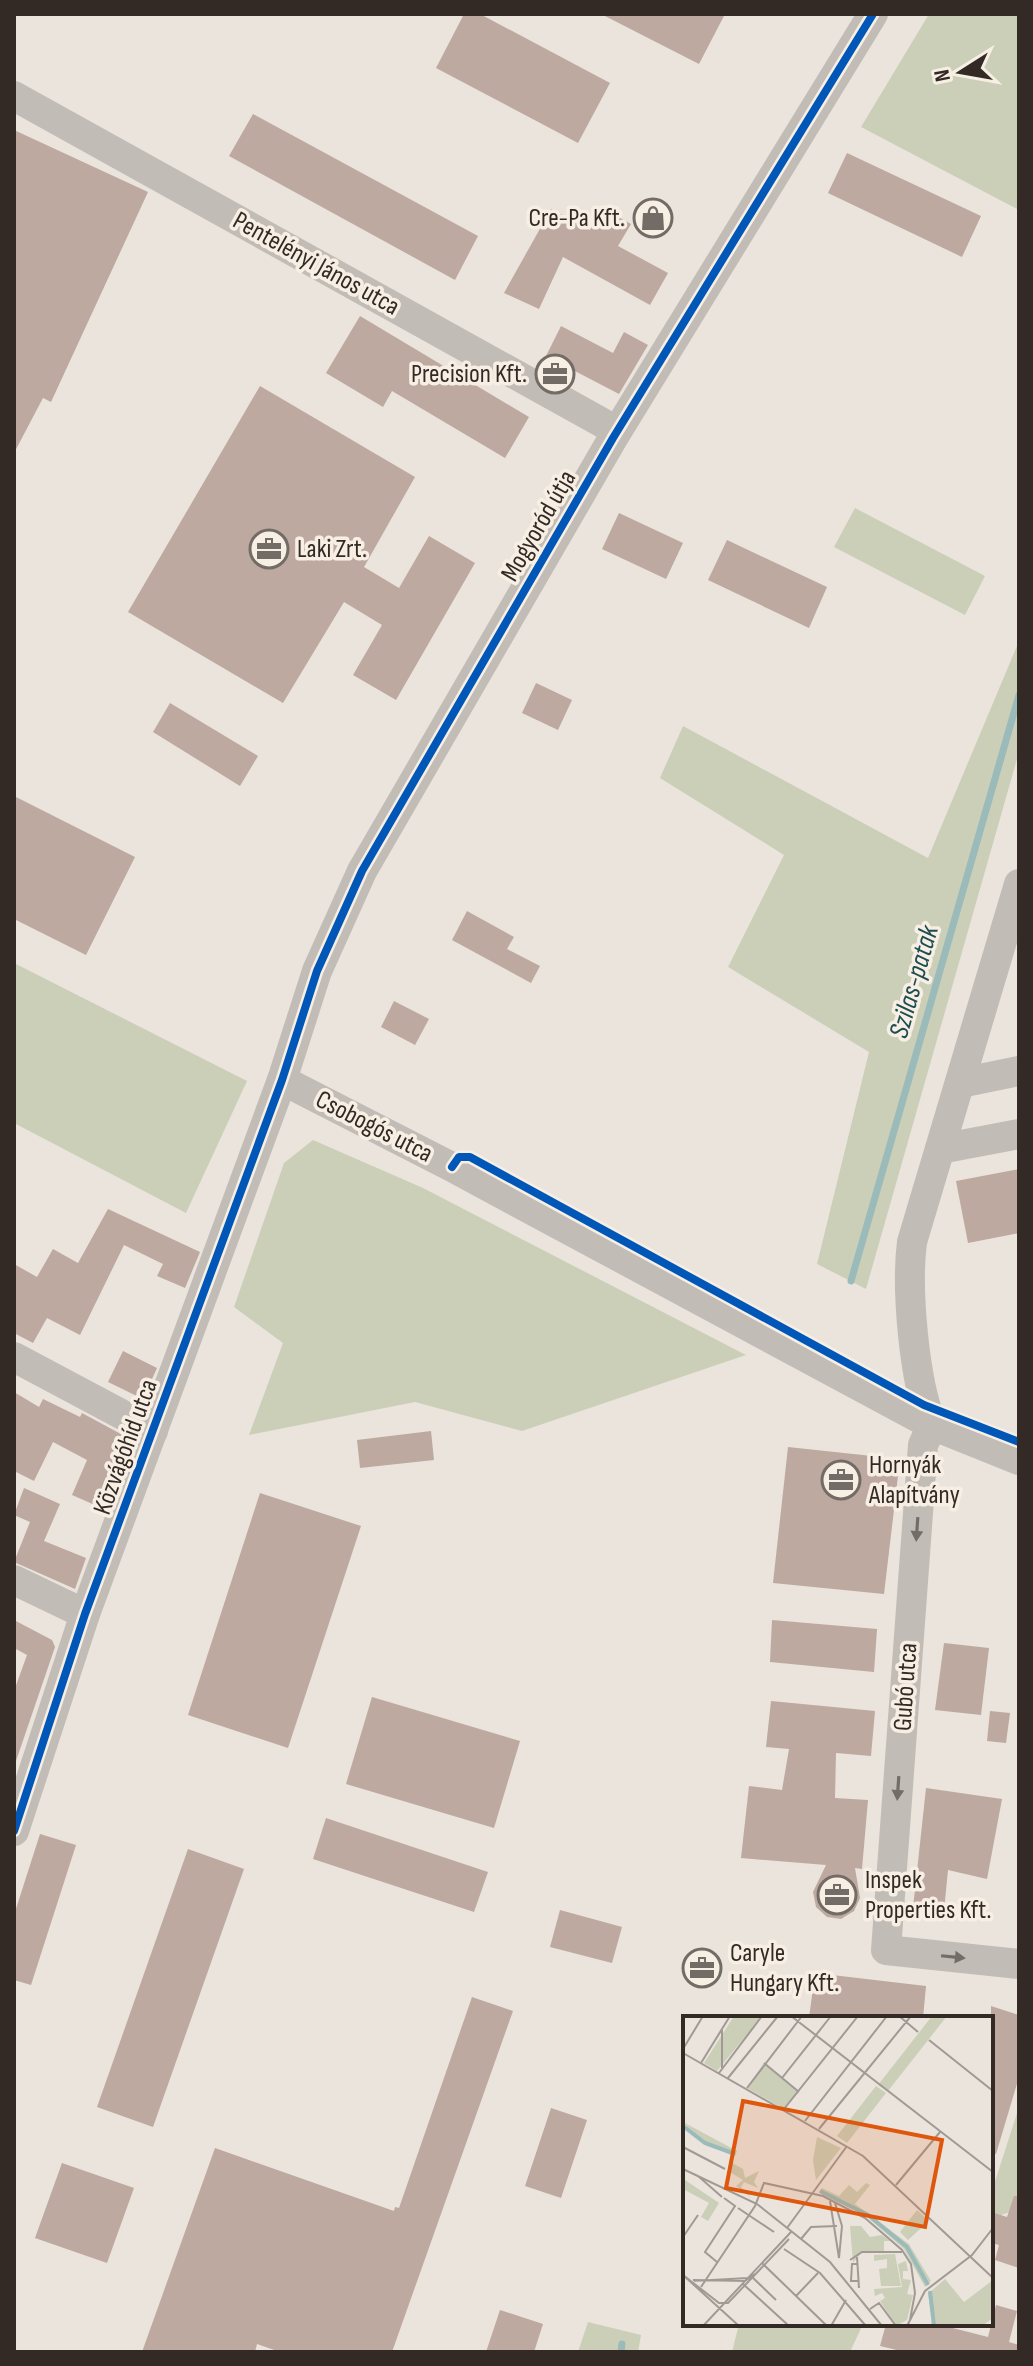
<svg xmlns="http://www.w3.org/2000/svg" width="1033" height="2366" font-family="'Sofia Sans Condensed',sans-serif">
	<rect width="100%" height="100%" fill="#eae4dd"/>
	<!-- green -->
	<g fill="#cbcfb8">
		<polygon points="929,14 1019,14 1019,210 861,127"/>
		<polygon points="855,508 985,576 965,615 834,547"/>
		<polygon points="1019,641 1019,752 866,1289 817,1264 869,1052 728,967 784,855 660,778 683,726 928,858"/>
		<polygon points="14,963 247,1081 186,1213 14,1123"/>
		<polygon points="313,1140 423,1188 746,1355 522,1431 415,1402 249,1435 283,1343 234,1307 284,1163"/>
		<polygon points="1019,2107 1019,2209 1001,2215 991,2254 991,2194"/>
		<polygon points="588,2322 641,2335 638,2352 578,2352"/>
		<polygon points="739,2324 863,2324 850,2352 732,2352"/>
	</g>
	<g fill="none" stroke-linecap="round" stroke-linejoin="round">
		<!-- stream -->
		<g stroke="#9bbaba" stroke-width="7">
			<polyline points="851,1281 1019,695"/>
			<polyline points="621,2352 622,2344"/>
		</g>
	</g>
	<!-- building -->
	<g fill="#bda99f">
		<polygon points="464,14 480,14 610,83 578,143 436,68"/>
		<polygon points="601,14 725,14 699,64"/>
		<polygon points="253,114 478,236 455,280 229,156"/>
		<polygon points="14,130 148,192 51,402 43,398 14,453"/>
		<polygon points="847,153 981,216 962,257 828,193"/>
		<polygon points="602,208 631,224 618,246 668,273 650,305 563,257 539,309 504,293 551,209 590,230"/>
		<polygon points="360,316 529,417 505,458 392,391 383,407 326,373"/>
		<polygon points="561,326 613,353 624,332 648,345 619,394 546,356"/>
		<polygon points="260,386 415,477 364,567 399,588 429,536 475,563 396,700 353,675 382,625 344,602 283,703 128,612"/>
		<polygon points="619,513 683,543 666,579 602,549"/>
		<polygon points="727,540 827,587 809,628 708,580"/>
		<polygon points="536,683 572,700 558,730 522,713"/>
		<polygon points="170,703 258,756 240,786 153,732"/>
		<polygon points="14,796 135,857 86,955 14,919"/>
		<polygon points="467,911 514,937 507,949 540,966 531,983 452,940"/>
		<polygon points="394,1001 429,1019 415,1045 381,1027"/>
		<polygon points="1019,1169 1019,1233 968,1243 956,1181"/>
		<polygon points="108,1209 200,1252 185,1288 157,1276 163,1264 124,1245 80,1335 47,1318 33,1343 14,1333 14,1264 37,1277 53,1249 78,1263"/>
		<polygon points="123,1351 157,1368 143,1399 108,1382"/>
		<polygon points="14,1392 39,1407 43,1399 80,1417 82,1413 130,1439 104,1509 72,1495 87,1460 53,1442 34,1481 14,1471"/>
		<polygon points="431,1431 434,1460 360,1468 357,1440"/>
		<polygon points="788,1447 900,1459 884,1594 773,1583"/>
		<polygon points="24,1488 60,1504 44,1541 86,1558 75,1589 14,1562 30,1522 14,1515"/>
		<polygon points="260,1493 361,1526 288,1748 188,1715"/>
		<polygon points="14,1620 52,1640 55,1647 16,1761 14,1691 27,1655 14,1648"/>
		<polygon points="772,1620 877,1629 874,1672 770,1662"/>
		<polygon points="944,1643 989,1648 981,1715 935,1710"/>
		<polygon points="372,1697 520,1741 494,1828 346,1784"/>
		<polygon points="771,1701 875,1711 871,1756 836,1753 835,1798 868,1800 862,1869 855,1868 860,1898 854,1911 841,1919 827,1917 816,1907 813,1892 826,1865 741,1858 749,1786 782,1790 789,1749 766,1747"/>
		<polygon points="990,1711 1010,1713 1006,1743 987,1741"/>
		<polygon points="926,1788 1002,1799 987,1879 948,1870 944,1911 913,1908"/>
		<polygon points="326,1818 488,1872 474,1912 313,1859"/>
		<polygon points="40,1834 76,1845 31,1985 14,1980 14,1915"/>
		<polygon points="188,1849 244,1869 153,2127 97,2107"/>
		<polygon points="560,1910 622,1927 612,1963 550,1947"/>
		<polygon points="815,1973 926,1986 923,2018 809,2018"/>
		<polygon points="472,1997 513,2011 392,2352 280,2352 257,2344 255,2352 142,2352 215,2148 394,2211 395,2207 399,2208"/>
		<polygon points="991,2006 1019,2015 1019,2077 996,2154 991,2153"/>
		<polygon points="551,2108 587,2120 561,2198 525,2186"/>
		<polygon points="62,2163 134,2188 107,2263 35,2238"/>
		<polygon points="1014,2196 1019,2196 1019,2268 995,2260 999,2245 991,2243 991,2212 1007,2217"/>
		<polygon points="996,2305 1017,2311 1009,2342 1019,2345 1019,2352 905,2352 880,2346 886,2324 937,2324 988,2337"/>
		<polygon points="500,2310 543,2324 534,2352 486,2352"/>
	</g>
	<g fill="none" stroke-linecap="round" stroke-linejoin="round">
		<!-- minor -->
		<g stroke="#c2bcb7" stroke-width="30">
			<polyline points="14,96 617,431"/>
			<polyline points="282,1080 452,1167 932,1425 1019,1460"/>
			<polyline points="960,1083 1019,1071"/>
			<polyline points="940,1149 1019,1134"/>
			<polyline points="14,1357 153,1431"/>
			<polyline points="932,1425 923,1445 886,1950 1019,1964"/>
			<path d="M 932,1425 C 914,1381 906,1289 912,1242 L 1019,884"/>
			<polyline points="14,1580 85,1614"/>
			<polyline points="14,1831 85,1614 282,1080 317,971 362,871 613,438 873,14"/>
		</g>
		<defs>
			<g id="cycleway">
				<polyline points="452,1167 459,1157 470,1157 924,1405 1019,1442"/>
				<polyline points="14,1831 85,1614 282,1080 317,971 362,871 613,438 873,14"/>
			</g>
		</defs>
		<!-- cycleway casing -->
		<use href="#cycleway" stroke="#f8efe4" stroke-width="13"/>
		<!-- cycleway -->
		<use href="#cycleway" stroke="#0057b8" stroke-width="8"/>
	</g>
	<!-- one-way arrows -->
	<defs><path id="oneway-solid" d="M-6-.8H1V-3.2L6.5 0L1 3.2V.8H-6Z" transform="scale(2)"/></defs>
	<g fill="#736c67">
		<use href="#oneway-solid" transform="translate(917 1529) rotate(94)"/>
		<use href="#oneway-solid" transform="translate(898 1788) rotate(94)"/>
		<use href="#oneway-solid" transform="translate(953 1957) rotate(6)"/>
	</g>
	<!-- icons -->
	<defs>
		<symbol id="shop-ring" viewBox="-11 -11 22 22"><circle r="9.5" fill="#f8efe4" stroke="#736b66" stroke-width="1.5"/><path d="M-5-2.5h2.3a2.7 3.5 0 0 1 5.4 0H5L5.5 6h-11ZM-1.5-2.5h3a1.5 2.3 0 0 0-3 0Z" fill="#736b66"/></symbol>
		<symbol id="office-ring" viewBox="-11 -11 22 22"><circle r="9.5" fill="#f8efe4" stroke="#736b66" stroke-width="1.5"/><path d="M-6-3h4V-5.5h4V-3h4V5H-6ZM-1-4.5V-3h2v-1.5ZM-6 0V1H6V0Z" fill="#736b66"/></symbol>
	</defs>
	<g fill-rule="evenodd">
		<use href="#shop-ring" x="631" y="196" width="44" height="44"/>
		<use href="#office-ring" x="533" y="352" width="44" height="44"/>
		<use href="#office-ring" x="247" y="527" width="44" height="44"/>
		<use href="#office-ring" x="819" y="1458" width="44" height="44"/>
		<use href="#office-ring" x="815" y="1873" width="44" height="44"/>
		<use href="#office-ring" x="680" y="1946" width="44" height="44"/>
	</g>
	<g text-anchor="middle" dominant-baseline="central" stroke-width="7" stroke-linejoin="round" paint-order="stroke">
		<!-- poi labels -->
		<g font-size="26" fill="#332a26" stroke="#f8efe4" text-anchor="start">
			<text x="625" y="218" text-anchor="end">Cre-Pa Kft.</text>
			<text x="527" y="374" text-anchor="end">Precision Kft.</text>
			<text x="297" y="549">Laki Zrt.</text>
			<text x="869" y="1465">Hornyák<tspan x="869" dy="30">Alapítvány</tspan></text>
			<text x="865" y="1880">Inspek<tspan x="865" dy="30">Properties Kft.</tspan></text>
			<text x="730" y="1953">Caryle<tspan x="730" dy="30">Hungary Kft.</tspan></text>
		</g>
		<!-- street labels -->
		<g font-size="26" fill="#332a26" stroke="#f8efe4">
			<text transform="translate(316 264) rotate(29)">Pentelényi János utca</text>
			<text transform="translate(539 526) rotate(-60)">Mogyoród útja</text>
			<text transform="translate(374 1127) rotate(27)">Csobogós utca</text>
			<text transform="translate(126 1447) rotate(-70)">Közvágóhíd utca</text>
			<text transform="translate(906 1687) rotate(-86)">Gubó utca</text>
		</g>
		<!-- water labels -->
		<g font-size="28" font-style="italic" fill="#1e4e52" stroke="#f8efe4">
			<text transform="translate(914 982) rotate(-74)">Szilas-patak</text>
		</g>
	</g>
	<!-- overview -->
	<g transform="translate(683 2016)">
		<rect width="310" height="310" fill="#eae4dd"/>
		<path d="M 51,0 L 79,0 L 34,55 L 21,47 ZM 249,0 L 264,0 L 205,75 L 195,69 ZM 81,47 L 116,76 L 101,93 L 64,72 ZM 193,70 L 203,77 L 164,127 L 154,120 ZM 0,106 L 54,135 L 52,140 L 20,127 ZM 134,121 L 158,132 L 133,164 L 130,144 ZM 49,147 L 60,153 L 62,162 L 76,155 L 71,166 L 75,172 L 61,166 L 58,171 L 70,183 L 53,170 L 60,164 L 45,155 ZM 2,164 L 36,187 L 25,205 L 18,201 L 26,187 L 0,173 ZM 183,167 L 187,169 L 172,188 L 226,228 L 248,265 L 242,271 L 221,233 L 183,200 L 136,176 L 139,172 L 156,180 L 166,169 L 174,176 ZM 234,194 L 246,205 L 225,224 L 217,216 ZM 167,210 L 178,210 L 187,221 L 199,219 L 207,225 L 201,225 L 201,236 L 179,236 L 170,247 ZM 212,238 L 218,270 L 198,270 L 196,253 L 204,252 L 204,243 L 191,245 L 191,239 ZM 223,245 L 225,255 L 220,255 L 220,263 L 228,264 L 224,278 L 230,279 L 224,304 L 213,310 L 197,285 L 202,282 L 199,277 L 192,280 L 191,273 L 219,271 L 215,248 ZM 262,263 L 281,286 L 310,264 L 310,302 L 299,310 L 250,310 L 245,278 Z" fill="#cbcfb8"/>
		<path fill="none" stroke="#9bbaba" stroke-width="4" d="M 0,110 L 22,127 L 52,138M 137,175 L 185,199 L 224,231 L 245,269M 247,275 L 251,310"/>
		<path fill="none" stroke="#a19a94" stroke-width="2" d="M 108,0 L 310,156M 216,0 L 235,16M 246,24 L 310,75M 0,33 L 20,0M 0,37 L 180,140 L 310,262M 18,47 L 47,0M 81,47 L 116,76M 39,52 L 39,14M 36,57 L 79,0M 45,62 L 95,0M 99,62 L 148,0M 64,72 L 119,0M 101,93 L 175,0M 122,105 L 204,0M 136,113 L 228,0M 0,131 L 42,153M 0,153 L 74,188 L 147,246 L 199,310M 15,160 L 39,181M 213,169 L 257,116M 147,185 L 156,242 L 159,210M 152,187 L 159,210M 55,192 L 91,216M 104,212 L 164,130M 0,221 L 15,199M 118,223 L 128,211 L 154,210M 101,233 L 137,257 L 183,310M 174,241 L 176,272M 167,244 L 179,236 L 219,236M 34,246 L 22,236 L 52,190 L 41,182M 79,247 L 144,310M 174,248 L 169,248 L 168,265 L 175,265M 0,259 L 56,310M 0,259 L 36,287 L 45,287 L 106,223M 68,260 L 93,284M 10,264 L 62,265 L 72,258M 11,265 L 65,262M 60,268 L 106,310M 18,271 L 72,190 L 81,167 L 140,180 L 182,202 L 219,234 L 228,248 L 232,277 L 227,304M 113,280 L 135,257M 187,293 L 196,287 L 213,310M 20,310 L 108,216M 148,310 L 163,284M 224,310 L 242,275 L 289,239 L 310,212"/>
		<path fill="#df570d" fill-opacity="0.15" stroke="#df570d" stroke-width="4" d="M 60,85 L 259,124 L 242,211 L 43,172 Z"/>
		<rect width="310" height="310" fill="none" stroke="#332a26" stroke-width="4"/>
	</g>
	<!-- border -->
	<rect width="1033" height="2366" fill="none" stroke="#332a26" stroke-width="32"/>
	<!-- north arrow -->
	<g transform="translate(961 72) rotate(259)" stroke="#f8efe4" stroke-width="6" paint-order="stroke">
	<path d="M0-6L14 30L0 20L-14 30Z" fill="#332a26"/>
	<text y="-12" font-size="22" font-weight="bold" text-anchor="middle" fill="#332a26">N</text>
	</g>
</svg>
